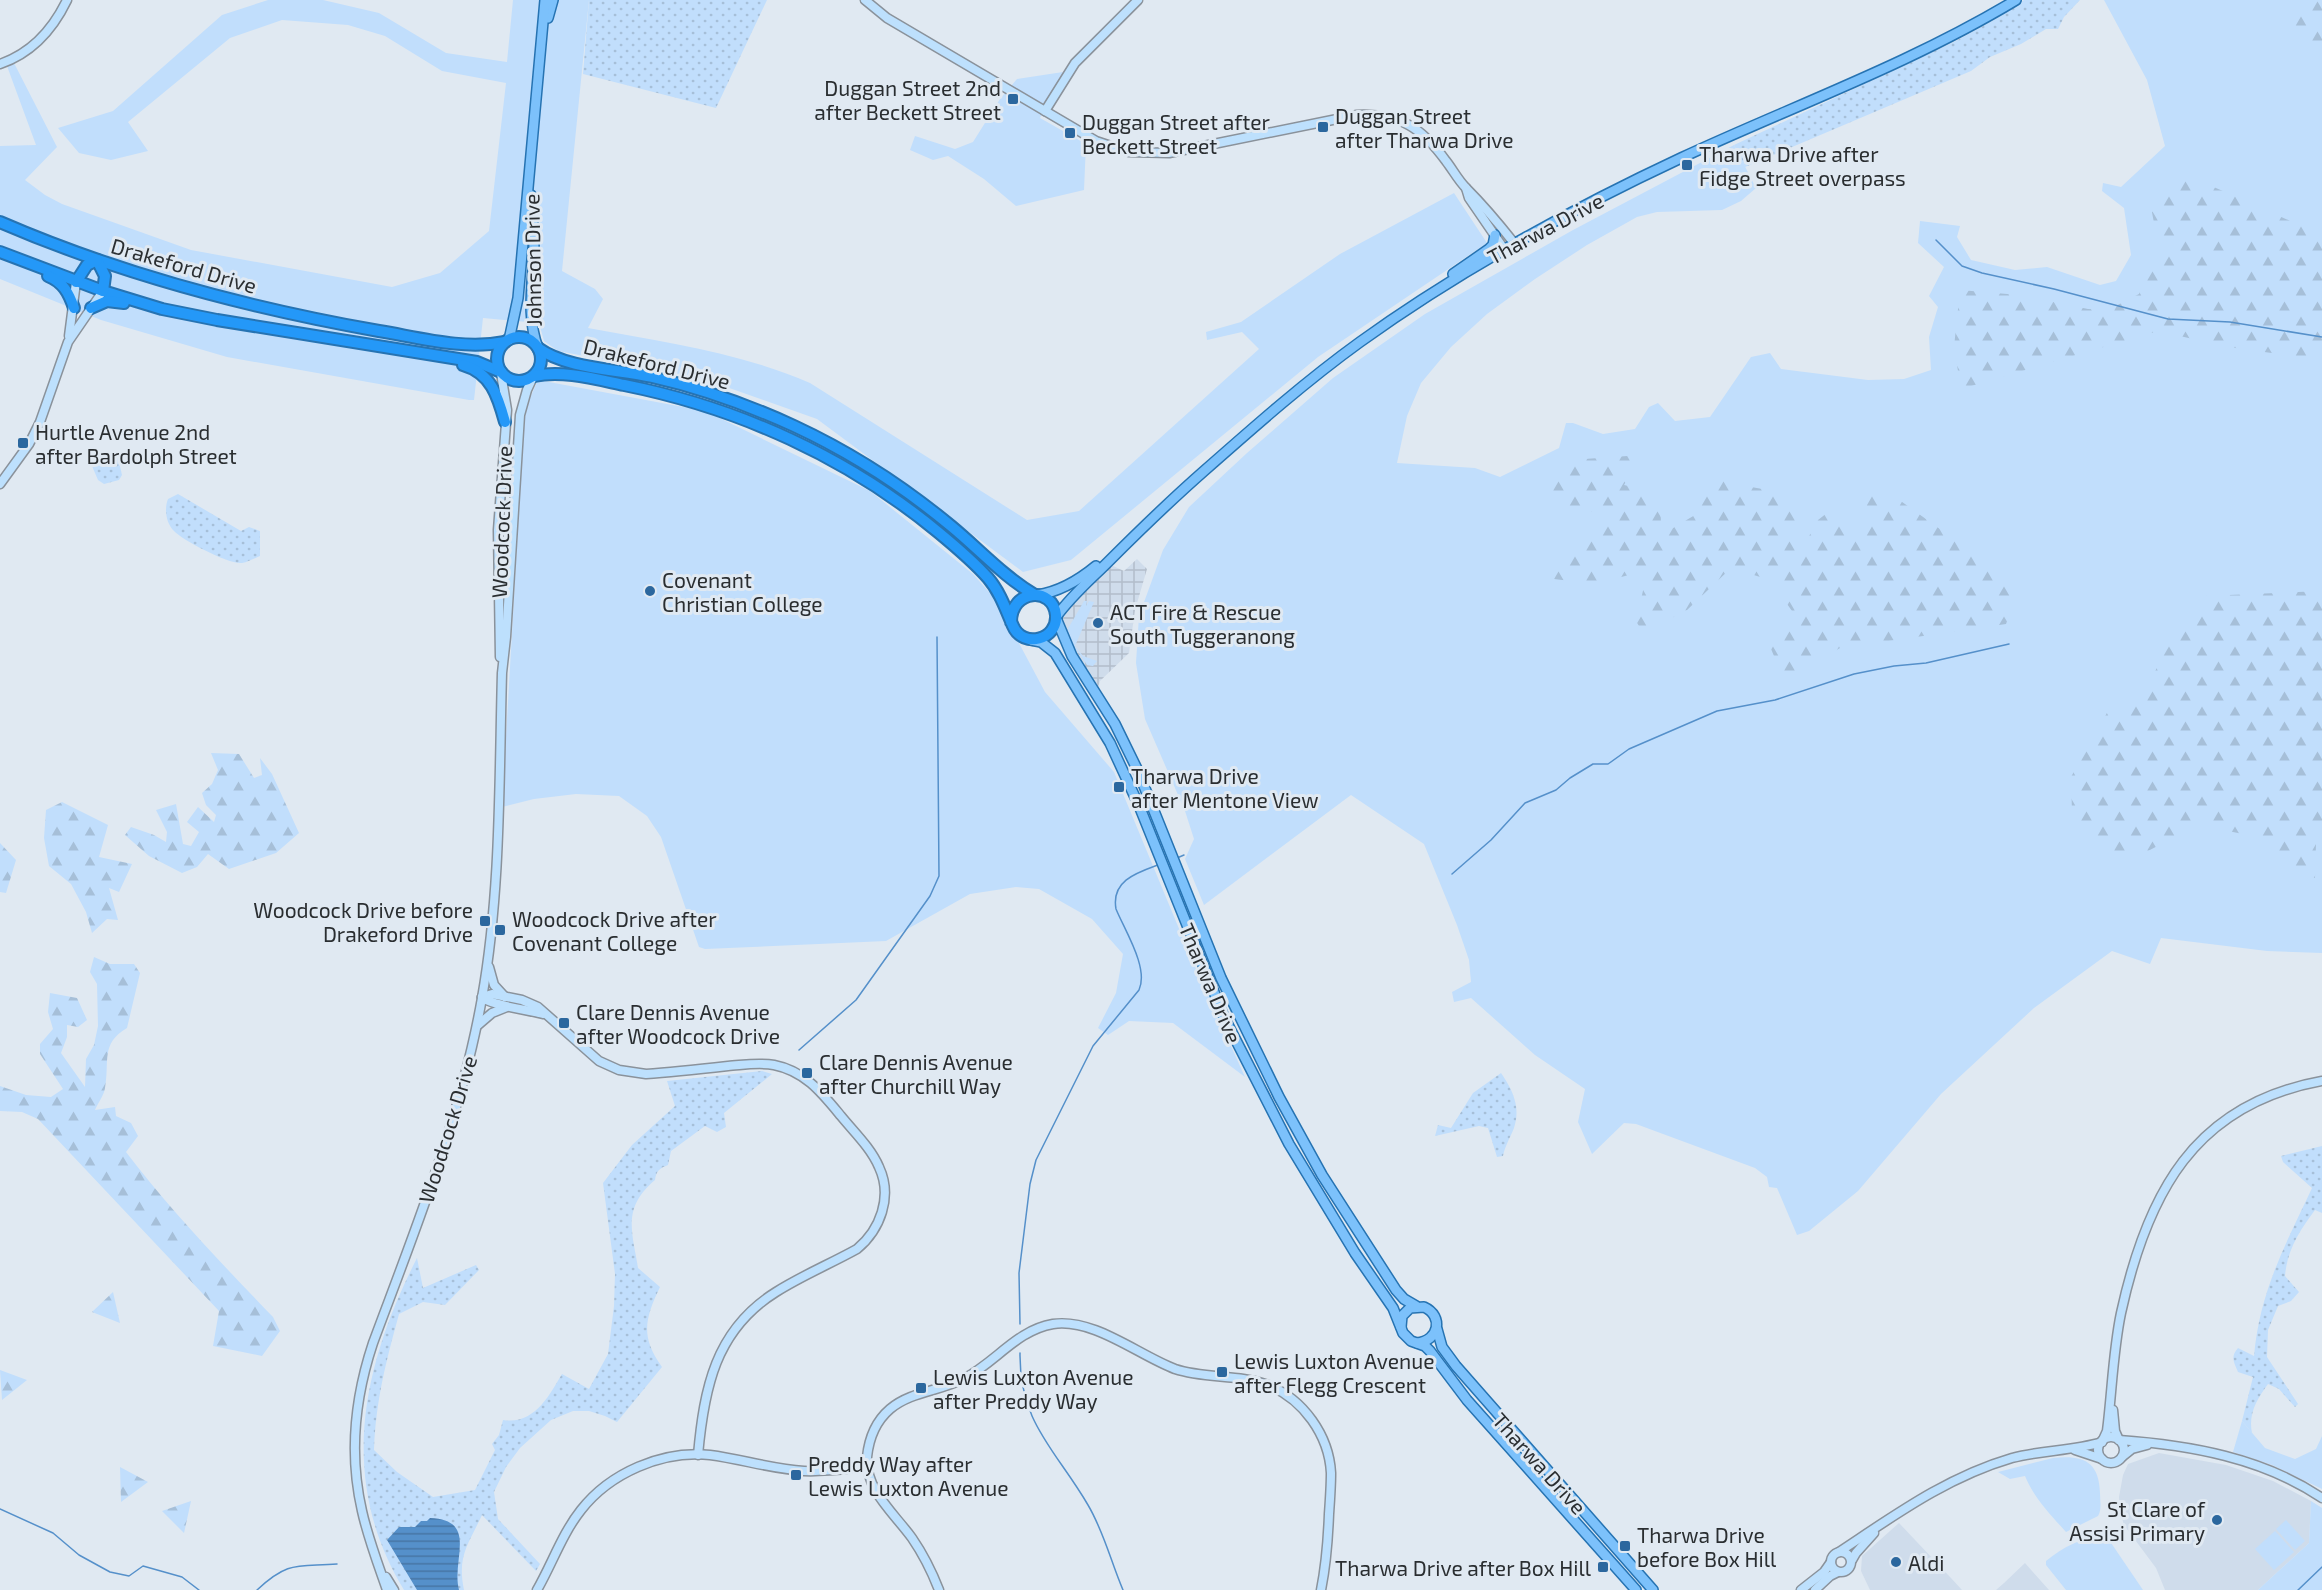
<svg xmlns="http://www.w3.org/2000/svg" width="2322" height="1590" font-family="'Exo 2',sans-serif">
	<defs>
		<pattern id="industrial-grid" width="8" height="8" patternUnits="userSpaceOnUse" patternTransform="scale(1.5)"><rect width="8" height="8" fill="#cfdceb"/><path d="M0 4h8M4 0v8" fill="none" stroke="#b2bdca"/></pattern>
		<pattern id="forest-firs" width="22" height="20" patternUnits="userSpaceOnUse" patternTransform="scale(1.5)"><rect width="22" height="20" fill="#c1defc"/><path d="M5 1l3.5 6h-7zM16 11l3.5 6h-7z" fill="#a6bfd8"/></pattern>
		<pattern id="park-dots" width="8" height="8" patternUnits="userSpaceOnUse" patternTransform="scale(1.5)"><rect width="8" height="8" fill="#c1defc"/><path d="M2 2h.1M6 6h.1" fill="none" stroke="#a6bfd8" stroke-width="1.8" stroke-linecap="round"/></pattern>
		<pattern id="water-rules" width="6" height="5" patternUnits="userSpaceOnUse" patternTransform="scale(1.5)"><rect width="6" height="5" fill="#5590ca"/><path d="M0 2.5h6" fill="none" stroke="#4776a5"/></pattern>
	</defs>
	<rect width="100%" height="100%" fill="#e0e9f2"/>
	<!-- built -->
	<g fill="#cfdceb">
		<polygon points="2159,1453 2226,1465 2273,1481 2311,1501 2309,1543 2258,1590 2165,1590 2156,1568 2124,1525 2120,1511 2119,1497 2123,1475 2128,1464"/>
		<polygon points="1899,1523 1950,1577 1962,1590 1870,1590 1861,1571 1862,1556"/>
		<polygon points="2025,1563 2049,1590 1996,1590 2004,1583"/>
	</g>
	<!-- industrial -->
	<polygon fill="url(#industrial-grid)" points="1137,559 1147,569 1135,610 1129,653 1100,681 1098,687 1073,648 1061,616 1063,610 1109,564 1124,571"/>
	<!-- grass -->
	<g fill="#c1defc">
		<path d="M 268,0 L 323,0 L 379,13 L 446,53 L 507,62 L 513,0 L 589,0 L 562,271 L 595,289 L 603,299 L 588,328 C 663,342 739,352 810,383 L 1027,520 L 1079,511 L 1259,349 L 1242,332 L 1207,340 L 1206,332 L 1241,322 L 1340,254 L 1454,193 L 1487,243 L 1318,357 L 1071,560 L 1023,572 L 817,419 L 701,378 L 558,351 L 544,341 L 539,323 L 483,318 L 474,400 L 469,400 L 227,357 L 101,320 L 0,279 L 0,146 L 36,145 L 7,66 L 14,63 L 57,147 L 25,180 L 45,195 L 62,204 L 191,250 L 392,287 L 440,273 L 489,231 L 506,83 L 442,71 L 385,36 L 348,25 L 282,20 L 230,38 L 128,122 L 148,151 L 111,160 L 79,153 L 58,128 L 113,111 L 222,15 Z"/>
		<polygon points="2104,0 2322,0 2322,953 2267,951 2161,938 2150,964 2112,951 2034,1008 1941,1094 1858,1191 1809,1231 1797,1235 1777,1188 1769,1187 1767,1177 1755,1168 1636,1124 1624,1123 1592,1154 1578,1122 1585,1089 1535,1055 1471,998 1454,1002 1452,992 1471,982 1469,960 1457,925 1424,844 1351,795 1204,905 1185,859 1194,839 1185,811 1145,719 1136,663 1139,616 1163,550 1189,507 1247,453 1333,378 1425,314 1573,230 1734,145 1756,188 1741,201 1722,210 1657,212 1637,217 1587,245 1535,279 1487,314 1451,347 1421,383 1407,416 1397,463 1475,468 1500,477 1559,448 1566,423 1573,423 1603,434 1635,429 1649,407 1658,403 1675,421 1710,417 1751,357 1770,353 1781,369 1868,380 1904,379 1931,370 1929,337 1938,307 1929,296 1944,267 1918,243 1920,221 1960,226 1957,237 1971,260 2015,270 2047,267 2100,285 2116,281 2131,255 2124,208 2102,191 2103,183 2121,187 2165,146 2147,80"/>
		<polygon points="1063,72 1040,118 1086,144 1084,190 1016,206 984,179 948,156 933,160 910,150 915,136 955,149 973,142 1000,99 1017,79"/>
		<polygon points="538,380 705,411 870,491 973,574 996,600 1045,692 1114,772 1192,960 1245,1077 1173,1023 1129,1021 1108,1035 1098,1028 1116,993 1123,954 1092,919 1039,889 1016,887 970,894 886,941 705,949 699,947 661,837 647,816 619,796 576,794 534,799 502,807 523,440 526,407"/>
		<path d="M 1084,601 L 1087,601 L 1086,606 L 1089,601 L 1094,602 L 1075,646 L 1083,656 L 1097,661 L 1093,666 L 1087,665 C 1080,653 1072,645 1066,632 Z"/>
		<polygon points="2242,1421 2265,1448 2295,1459 2316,1449 2322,1436 2322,1489 2272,1465 2233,1452"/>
		<path d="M 2053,1458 C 2083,1455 2099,1461 2100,1493 C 2100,1501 2102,1509 2098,1516 L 2066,1532 C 2050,1514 2034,1498 2025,1476 L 2010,1479 L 1998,1472 Z"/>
		<polygon points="2311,1501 2322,1508 2322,1590 2258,1590 2309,1543"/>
		<polygon points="2286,1520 2305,1541 2295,1550 2276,1529"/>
		<polygon points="2275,1531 2294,1552 2274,1570 2255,1549"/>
		<path d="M 2105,1534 L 2143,1590 L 2066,1590 L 2046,1565 L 2046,1561 C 2063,1547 2083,1537 2105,1534 Z"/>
	</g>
	<!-- forest -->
	<g fill="url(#forest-firs)">
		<polygon points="2300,0 2322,0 2322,56 2303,48 2288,23"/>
		<polygon points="2180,172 2322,235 2322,360 2228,347 2158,331 1961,389 1954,347 1960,290 2019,295 2088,309 2108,310 2139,294 2159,249 2150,202"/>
		<polygon points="1642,455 1624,485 1660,493 1661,525 1673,528 1695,515 1698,497 1724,477 1740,485 1768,490 1796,512 1797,522 1795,536 1808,538 1818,520 1827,513 1848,530 1860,547 1864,542 1867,502 1873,490 1891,494 1944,532 1969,543 1996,563 2014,602 2006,624 1840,648 1784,680 1769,644 1792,611 1770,580 1731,568 1687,610 1643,633 1636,621 1645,582 1640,572 1595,584 1554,579 1556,568 1577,549 1603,514 1552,504 1551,484 1570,460"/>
		<polygon points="2322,591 2322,826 2316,842 2315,878 2283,867 2258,837 2198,825 2146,852 2113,854 2072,812 2071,777 2108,711 2141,701 2171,638 2205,596"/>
		<polygon points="211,753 239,754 254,778 262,775 260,758 272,774 299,833 276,853 229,869 208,854 197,867 182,873 149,856 125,835 131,827 154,835 166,842 167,832 156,810 176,804 183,844 191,846 199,832 187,822 198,807 214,822 216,815 206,805 202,793 212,784 218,770"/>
		<polygon points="62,802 108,825 99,857 132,864 119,892 109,888 118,920 107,919 92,933 86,912 71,884 49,866 44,838 46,810"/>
		<polygon points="0,843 16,860 6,893 0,892"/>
		<path d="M 94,957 L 110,964 L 134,964 L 140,973 L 127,1028 C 100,1044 110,1061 105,1088 C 104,1095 98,1103 95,1110 L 115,1107 L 116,1116 L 131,1123 L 138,1136 L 126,1152 C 171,1211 222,1264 273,1317 L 280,1331 L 262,1356 L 213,1346 L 219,1311 L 38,1119 L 22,1112 L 0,1111 L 0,1086 L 26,1095 L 51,1097 L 63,1089 L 40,1054 L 40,1044 L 53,1029 L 48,1012 L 50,993 L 77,998 L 87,1020 L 78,1027 L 67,1025 L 67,1037 L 61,1053 L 85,1087 L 86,1059 L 94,1045 L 98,1026 L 97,984 L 90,972 Z"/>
		<polygon points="113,1292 120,1323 92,1312"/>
		<polygon points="0,1370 27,1380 2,1400"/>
		<polygon points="120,1467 148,1482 121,1502"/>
		<polygon points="191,1501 184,1533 162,1511"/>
	</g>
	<!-- park -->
	<g fill="url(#park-dots)">
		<polygon points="589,0 767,0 716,108 583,74"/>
		<polygon points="2024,0 2080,0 2064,17 2058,29 2046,29 2021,44 1990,57 1971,71 1745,167 1734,145 1954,42 1994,20"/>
		<polygon points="108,455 118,458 122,475 119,480 104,484 98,480 92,466 96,460"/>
		<path d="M 178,494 L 241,531 L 249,527 L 260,531 L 260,556 C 255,558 248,562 242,563 C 230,565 182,540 174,531 C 166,523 164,509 168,499 Z"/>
		<path d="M 762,1071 L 772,1074 L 724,1113 L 726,1127 L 717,1132 L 705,1126 L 671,1151 L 668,1165 C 660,1168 656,1171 655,1180 C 622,1208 632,1231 638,1268 L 660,1287 C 645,1318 640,1337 662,1367 L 617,1422 L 605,1416 L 589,1411 L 573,1411 L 551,1420 L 520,1448 L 506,1467 L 494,1492 L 498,1519 L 540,1564 L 536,1571 L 482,1515 C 468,1545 457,1556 464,1590 L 404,1590 C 337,1480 362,1366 417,1258 L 423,1288 L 476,1265 L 479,1270 L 445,1305 L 423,1302 L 399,1314 C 386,1362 376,1399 374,1450 L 397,1472 L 433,1497 L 475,1490 L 495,1450 L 492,1444 L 499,1435 L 503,1420 C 534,1425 549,1396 562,1374 L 589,1389 L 608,1354 L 614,1306 L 615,1274 L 603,1183 L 632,1145 L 675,1106 L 667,1081 Z"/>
		<path d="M 1501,1073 C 1513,1090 1521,1108 1514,1128 C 1510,1138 1505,1146 1503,1156 L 1497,1157 L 1488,1128 L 1479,1126 L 1435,1136 L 1438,1125 L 1451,1128 L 1473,1093 Z"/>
		<path d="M 2322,1146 L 2322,1213 L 2315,1210 C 2300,1230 2287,1250 2285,1276 L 2299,1292 L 2291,1301 L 2278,1306 L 2268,1330 L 2267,1357 L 2298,1404 L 2295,1407 L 2279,1389 L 2268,1384 C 2257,1399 2248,1414 2252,1433 L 2242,1421 L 2253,1377 L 2238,1372 C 2234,1362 2230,1357 2238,1348 L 2254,1356 C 2260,1290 2285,1246 2312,1188 L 2283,1162 L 2281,1156 Z"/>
	</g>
	<!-- water -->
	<path fill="url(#water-rules)" d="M 430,1518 C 479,1520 451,1560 459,1590 L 417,1590 L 387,1540 L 399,1527 L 415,1527 L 421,1521 L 427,1521 Z"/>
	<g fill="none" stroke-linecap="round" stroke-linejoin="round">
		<!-- stream -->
		<g stroke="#5590ca" stroke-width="1.5">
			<polyline points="1936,240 1962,266 1982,273 2054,289 2168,319 2230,322 2322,337"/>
			<polyline points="1177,858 1184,855"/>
			<polyline points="1452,874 1491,840 1525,803 1556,790 1570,778 1593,764 1608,764 1629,749 1717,711 1775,700 1854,674 1894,666 1926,663 2009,644"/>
			<polyline points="799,1050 856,1000 930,896 939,876 937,637"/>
			<path d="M 1020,1324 L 1019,1273 L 1030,1184 L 1036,1160 L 1093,1046 L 1139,990 C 1149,968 1125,931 1116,909 C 1111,881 1136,873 1158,865"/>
			<path d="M 1020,1353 C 1019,1423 1056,1450 1088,1505 C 1104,1532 1111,1562 1123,1590"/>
			<polyline points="0,1509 53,1533 79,1555 110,1572 129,1576 143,1566 182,1577 199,1590"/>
			<path d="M 257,1590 C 289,1560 298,1567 337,1564"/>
			<polyline points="2298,1590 2322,1567"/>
		</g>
		<defs>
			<g id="secondary">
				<path d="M 865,0 L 887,18 L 1096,141 L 1129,152 L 1169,153 L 1357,115 C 1400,113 1422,128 1446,161 C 1453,170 1458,180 1466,188 C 1483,205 1499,224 1514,243"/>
				<path d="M 0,64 C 32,53 53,29 67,0"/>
				<polyline points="1045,111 1075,63 1138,0"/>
				<polyline points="1466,188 1469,198 1504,249"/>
				<polyline points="69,336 76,282"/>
				<polyline points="0,484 29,444 40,422 68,342 103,291"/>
				<polyline points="500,657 498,530 507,410 501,373"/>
				<polyline points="489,967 494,985 505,997"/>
				<path d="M 482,997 L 492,994 L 522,1000 L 538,1007 L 599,1061 L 619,1070 L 646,1074 C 674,1072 701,1069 728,1066 C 743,1065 759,1062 774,1065 C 805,1071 822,1093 841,1116 C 854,1132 871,1148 879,1167 C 893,1197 880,1230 857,1249 C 830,1264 801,1276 776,1292 C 715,1330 704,1389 698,1455"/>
				<path d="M 482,997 C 489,1005 529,1010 543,1014"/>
				<polyline points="478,1025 492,1013 507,1007"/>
				<polyline points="2113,1410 2115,1431 2119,1440"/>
				<circle cx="2111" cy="1450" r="13"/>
				<path d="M 2119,1440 C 2190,1445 2263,1458 2322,1498"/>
				<path d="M 2102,1442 L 2107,1431 C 2112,1392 2113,1351 2121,1313 C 2147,1194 2194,1104 2322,1081"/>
				<polyline points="2075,1450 2102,1459"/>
				<polyline points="2122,1457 2132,1449 2147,1445"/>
				<circle cx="1841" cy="1562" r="10"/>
				<path d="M 1839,1552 C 1895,1515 1947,1477 2012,1458 C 2042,1450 2073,1451 2102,1442"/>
				<polyline points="1852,1560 1856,1553 1874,1533"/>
				<polyline points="386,1577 394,1590"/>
				<path d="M 387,1590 C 378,1564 368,1538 362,1511 C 349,1455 355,1397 373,1343 C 415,1230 461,1117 482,998 C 501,891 499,781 502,673 L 506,637 L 520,415 L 527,390 L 533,377"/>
				<path d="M 537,1590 C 552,1564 562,1534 581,1510 C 610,1473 662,1450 710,1455 C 741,1459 772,1469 804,1471 C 825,1472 846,1469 868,1467"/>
				<path d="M 939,1590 C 932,1572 923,1554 912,1538 C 894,1513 865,1490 867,1457 C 869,1438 876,1421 890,1409 C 911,1391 942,1391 965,1378 C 996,1362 1017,1330 1053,1324 C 1094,1318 1138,1355 1175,1369 C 1205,1379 1239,1374 1268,1385 C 1303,1399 1329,1435 1331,1473 C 1331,1486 1330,1500 1329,1514 C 1328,1540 1326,1565 1321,1590"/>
				<polyline points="1801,1590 1824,1572 1831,1562"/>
				<polyline points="1815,1590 1830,1576 1838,1572"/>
			</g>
			<g id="primary">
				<polyline points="548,18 553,0"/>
				<path d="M 531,195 C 532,214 534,233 534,251 C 533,284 526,316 538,348"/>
				<polyline points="1453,274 1489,249 1493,245 1495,235"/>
				<polyline points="509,340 518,298 545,0"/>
				<path d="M 1037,595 C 1059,592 1079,580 1096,566"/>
				<path d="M 1056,617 C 1071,596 1090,580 1108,562 C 1139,531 1171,500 1204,471 C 1255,426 1306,381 1360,342 C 1460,270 1570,210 1681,158 C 1793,106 1910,64 2016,0"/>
				<polyline points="1056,618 1072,656 1115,724 1138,771 1221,978 1279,1097 1322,1175 1396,1290 1404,1299 1416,1306"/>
				<polyline points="1031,640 1041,642 1055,653 1110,743 1140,808 1224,1017 1289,1144 1355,1253 1393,1308 1403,1333 1411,1341 1425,1346 1430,1351 1467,1400 1636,1590"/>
				<path d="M 1401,1327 L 1402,1316 L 1410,1308 L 1424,1307 C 1444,1316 1439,1341 1417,1343"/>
				<polyline points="1437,1329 1442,1347 1456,1366 1653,1590"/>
			</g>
			<g id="highway">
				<path d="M 0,222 C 122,275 249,308 379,331 C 421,338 463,350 505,342"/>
				<polyline points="0,252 103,291 162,309 217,320 477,362 501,372"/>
				<polyline points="97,260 105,276 103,291"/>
				<path d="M 48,276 C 63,282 69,293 74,308"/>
				<polyline points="76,282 87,265 97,260"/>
				<polyline points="91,308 107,301 124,303"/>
				<circle cx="519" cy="359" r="22"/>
				<path d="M 538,348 C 567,369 617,369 652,377 C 701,388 748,405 794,426 C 850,452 903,486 951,526 C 979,549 1003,576 1035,595"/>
				<path d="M 463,365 C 491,373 498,396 505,422"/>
				<path d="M 534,376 C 563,370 595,379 624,385 C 739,408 847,457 938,532 C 955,546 973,561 988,578 C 1000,592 1006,610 1013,626 C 1023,649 1058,640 1056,615 C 1053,586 1011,589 1011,622"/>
			</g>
		</defs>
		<!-- secondary casing -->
		<use href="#secondary" stroke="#8a929b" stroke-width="11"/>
		<!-- primary casing -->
		<use href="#primary" stroke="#2673b2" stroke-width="12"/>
		<!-- highway casing -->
		<use href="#highway" stroke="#2673b2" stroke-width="14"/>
		<!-- secondary -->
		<use href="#secondary" stroke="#bde0fd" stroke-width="8"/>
		<!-- primary -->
		<use href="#primary" stroke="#7cc1fb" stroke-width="9"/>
		<!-- highway -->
		<use href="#highway" stroke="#2498f8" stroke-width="10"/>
	</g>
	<!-- markers -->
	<g fill="#2b679e" stroke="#e0e9f2" stroke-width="2">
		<rect x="1007" y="93" width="12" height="12" rx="3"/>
		<rect x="1317" y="121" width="12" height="12" rx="3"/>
		<rect x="1064" y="127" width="12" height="12" rx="3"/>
		<rect x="1681" y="159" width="12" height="12" rx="3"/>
		<rect x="17" y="437" width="12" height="12" rx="3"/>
		<circle cx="650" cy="591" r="6"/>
		<circle cx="1098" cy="623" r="6"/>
		<rect x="1113" y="781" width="12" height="12" rx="3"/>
		<rect x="479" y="915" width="12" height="12" rx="3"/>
		<rect x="494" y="924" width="12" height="12" rx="3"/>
		<rect x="558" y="1017" width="12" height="12" rx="3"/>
		<rect x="801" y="1067" width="12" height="12" rx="3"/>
		<rect x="1216" y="1366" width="12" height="12" rx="3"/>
		<rect x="915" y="1382" width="12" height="12" rx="3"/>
		<rect x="790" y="1469" width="12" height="12" rx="3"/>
		<circle cx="2217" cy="1520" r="6"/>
		<rect x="1619" y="1540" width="12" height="12" rx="3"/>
		<circle cx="1896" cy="1562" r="6"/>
		<rect x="1597" y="1561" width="12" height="12" rx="3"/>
	</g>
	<g text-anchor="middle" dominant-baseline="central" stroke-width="6" stroke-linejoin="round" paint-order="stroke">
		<!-- poi labels -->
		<g font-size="21" fill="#2a2e31" stroke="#e0e9f2" text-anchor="start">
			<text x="1001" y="87" text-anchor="end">Duggan Street 2nd<tspan x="1001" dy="24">after Beckett Street</tspan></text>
			<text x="1335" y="115">Duggan Street<tspan x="1335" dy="24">after Tharwa Drive</tspan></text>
			<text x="1082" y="121">Duggan Street after<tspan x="1082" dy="24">Beckett Street</tspan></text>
			<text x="1699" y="153">Tharwa Drive after<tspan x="1699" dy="24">Fidge Street overpass</tspan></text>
			<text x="35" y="431">Hurtle Avenue 2nd<tspan x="35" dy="24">after Bardolph Street</tspan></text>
			<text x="662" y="579">Covenant<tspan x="662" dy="24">Christian College</tspan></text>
			<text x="1110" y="611">ACT Fire &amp; Rescue<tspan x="1110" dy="24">South Tuggeranong</tspan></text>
			<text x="1131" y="775">Tharwa Drive<tspan x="1131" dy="24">after Mentone View</tspan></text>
			<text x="473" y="909" text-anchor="end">Woodcock Drive before<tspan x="473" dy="24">Drakeford Drive</tspan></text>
			<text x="512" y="918">Woodcock Drive after<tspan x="512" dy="24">Covenant College</tspan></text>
			<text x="576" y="1011">Clare Dennis Avenue<tspan x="576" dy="24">after Woodcock Drive</tspan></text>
			<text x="819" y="1061">Clare Dennis Avenue<tspan x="819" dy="24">after Churchill Way</tspan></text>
			<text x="1234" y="1360">Lewis Luxton Avenue<tspan x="1234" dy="24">after Flegg Crescent</tspan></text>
			<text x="933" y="1376">Lewis Luxton Avenue<tspan x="933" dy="24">after Preddy Way</tspan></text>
			<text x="808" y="1463">Preddy Way after<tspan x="808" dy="24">Lewis Luxton Avenue</tspan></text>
			<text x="2205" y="1508" text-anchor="end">St Clare of<tspan x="2205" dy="24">Assisi Primary</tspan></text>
			<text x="1637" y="1534">Tharwa Drive<tspan x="1637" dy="24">before Box Hill</tspan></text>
			<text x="1908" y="1562">Aldi</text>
			<text x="1591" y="1567" text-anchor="end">Tharwa Drive after Box Hill</text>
		</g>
		<!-- street labels -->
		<g font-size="21" fill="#2a2e31" stroke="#e0e9f2">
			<text transform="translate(1545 228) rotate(-28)">Tharwa Drive</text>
			<text transform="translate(532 260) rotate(-91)">Johnson Drive</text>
			<text transform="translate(184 265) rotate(16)">Drakeford Drive</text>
			<text transform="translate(657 363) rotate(14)">Drakeford Drive</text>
			<text transform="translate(501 522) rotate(-88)">Woodcock Drive</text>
			<text transform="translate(1211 983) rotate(67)">Tharwa Drive</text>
			<text transform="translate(447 1129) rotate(-73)">Woodcock Drive</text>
			<text transform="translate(1540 1463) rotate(48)">Tharwa Drive</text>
		</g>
	</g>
</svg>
